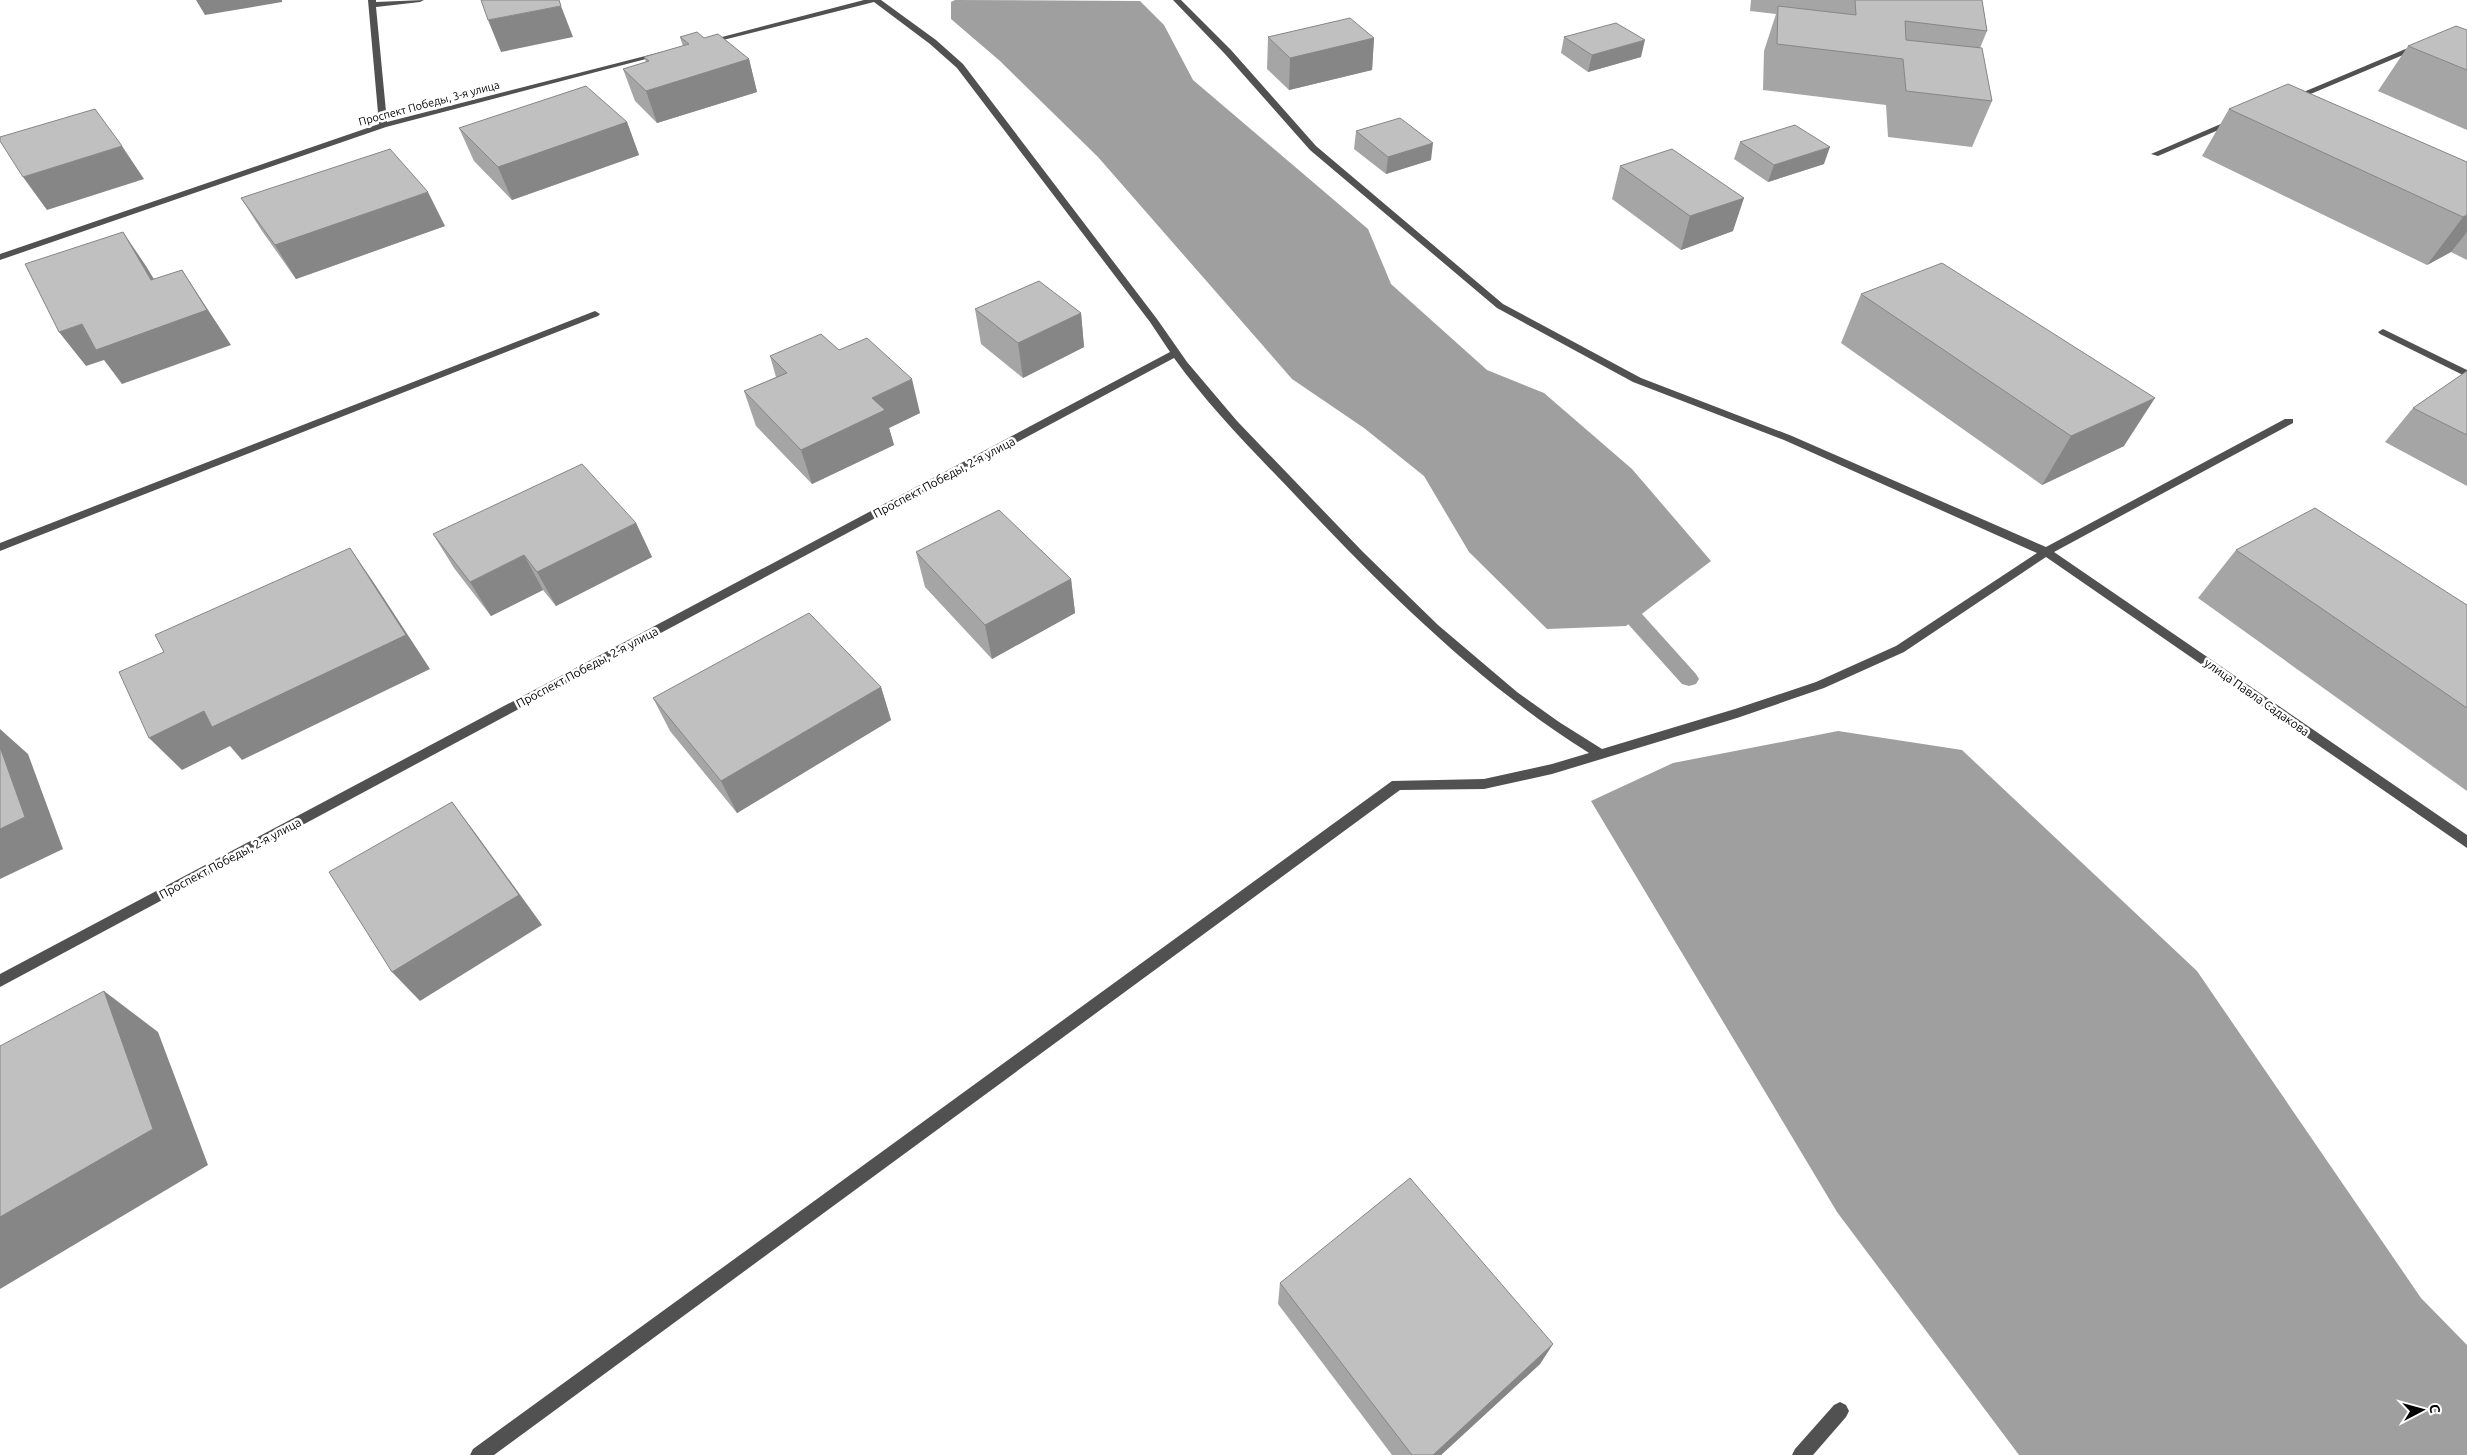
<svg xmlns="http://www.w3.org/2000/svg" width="2467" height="1455" font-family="Ubuntu,sans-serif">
	<rect width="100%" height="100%" fill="#fff"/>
	<!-- water -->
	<g fill="#9f9f9f">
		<polygon points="955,0 1140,1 1164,25 1193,80 1368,229 1391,284 1487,370 1544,393 1632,469 1711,561 1626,626 1547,629 1469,552 1424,476 1364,428 1292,379 1098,157 1000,61 951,19 951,2"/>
		<polygon points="1838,731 1962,750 2197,971 2421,1298 2467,1345 2467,1455 2019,1455 1837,1212 1591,801 1673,763"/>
	</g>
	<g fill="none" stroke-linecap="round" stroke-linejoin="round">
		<!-- stream -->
		<polygon fill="#9f9f9f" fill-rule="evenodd" points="1635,612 1642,614 1696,674 1699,679 1696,684 1689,686 1682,684 1628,624 1626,619 1628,614"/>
		<!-- minor -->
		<g fill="#515151" fill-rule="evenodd">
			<polygon points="368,0 376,0 376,2 424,0 420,2 376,7 387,122 661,52 665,54 386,127 0,260 0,254 379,124"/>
			<path d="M 864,0 L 881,0 L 936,40 L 963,64 L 1157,319 L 1187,362 L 1237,421 L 1363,552 L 1438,625 L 1517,692 L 1559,722 L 1602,749 L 1735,709 L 1816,682 L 1896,646 L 2037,553 L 1784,440 L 1633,382 L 1497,308 L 1310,150 L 1225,54 L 1173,0 L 1181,0 L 1231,50 L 1316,146 L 1503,304 L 1641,378 L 1792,436 L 2046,547 L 2285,419 L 2293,419 L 2293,423 L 2054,552 L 2467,835 L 2467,848 L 2046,557 L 1904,652 L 1824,688 L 1737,718 L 1552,774 L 1484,789 L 1400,790 L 494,1455 L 470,1455 L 473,1449 L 1392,781 L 1484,779 L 1552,764 L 1589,753 C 1478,683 1387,592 1297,497 C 1254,452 1210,408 1174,358 L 0,987 L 0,974 L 1170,352 L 1150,322 L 957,68 L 930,44 L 874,2 L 707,44 L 703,42 Z"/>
			<polygon points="2415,45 2422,47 2294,101 2287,99"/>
			<polygon points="2230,120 2237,122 2158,156 2151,154"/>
			<polygon points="595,311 600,314 598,316 0,551 0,543"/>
			<polygon points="2383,329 2467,370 2467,377 2380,334 2378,332"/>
			<polygon points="1840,1402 1846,1405 1849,1411 1846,1417 1813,1455 1792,1455 1795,1449 1834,1405"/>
		</g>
	</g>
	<!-- wall -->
	<g fill="#a5a5a5">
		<polygon points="1751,0 1982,0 1987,31 1980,48 1992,101 1972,147 1888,137 1886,105 1763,90 1764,51 1776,14 1750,11"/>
		<polygon points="2467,30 2467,130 2378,91 2408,46"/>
		<polygon points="680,37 704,38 749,59 757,92 657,123 635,101 623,69 646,62 644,57 683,46"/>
		<polygon points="1268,37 1374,38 1372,70 1289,90 1267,69"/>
		<polygon points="1564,37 1641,57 1588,72 1561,53"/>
		<polygon points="2229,109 2467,162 2467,260 2451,252 2427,265 2202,156"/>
		<polygon points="627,122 639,155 512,200 474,161 459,128"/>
		<polygon points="1356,131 1431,160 1386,174 1354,149"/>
		<polygon points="1740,142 1824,164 1768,182 1734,159"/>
		<polygon points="1620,166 1733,231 1681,250 1612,199"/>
		<polygon points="241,198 445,226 296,279 262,231"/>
		<polygon points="1861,294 2124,446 2042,485 1841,343"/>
		<polygon points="975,309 1081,313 1084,347 1023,378 981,344"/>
		<polygon points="839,350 920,413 889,428 894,445 812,484 756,426 744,391 776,377 770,356"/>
		<polygon points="2467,371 2467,486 2385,442 2413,408"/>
		<polygon points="636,523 652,557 556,606 543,590 491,616 454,568 433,534"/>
		<polygon points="2236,550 2467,605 2467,791 2198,598"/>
		<polygon points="916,552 1071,579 1075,613 992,659 925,587"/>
		<polygon points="881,687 891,720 737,813 670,731 653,698"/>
		<polygon points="1280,1283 1553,1344 1540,1364 1441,1455 1392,1455 1278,1304"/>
	</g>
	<!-- shaded-wall -->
	<g fill="#868686">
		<polygon points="196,0 282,0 282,2 205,15"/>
		<polygon points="561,6 573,37 501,52 488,20"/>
		<polygon points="1374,38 1372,70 1289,90 1290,58"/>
		<polygon points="1645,40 1641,57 1588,72 1592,55"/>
		<polygon points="749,59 757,92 657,123 646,91"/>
		<polygon points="627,122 639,155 512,200 498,167"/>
		<polygon points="1433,143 1431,160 1386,174 1388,157"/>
		<polygon points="122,146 144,179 47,210 23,177"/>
		<polygon points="1830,147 1824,164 1768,182 1774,165"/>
		<polygon points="428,192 445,226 296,279 275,245"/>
		<polygon points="1744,198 1733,231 1681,250 1690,216"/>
		<polygon points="2467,215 2467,232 2451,252 2427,265 2463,217"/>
		<polygon points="123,232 146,266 175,314 151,280"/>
		<polygon points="182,270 231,345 122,384 104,360 86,366 59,332 82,324"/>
		<polygon points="1081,313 1084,347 1023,378 1018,343"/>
		<polygon points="912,379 920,413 889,428 894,445 812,484 801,450 872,398"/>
		<polygon points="2155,398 2124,446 2042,485 2071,436"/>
		<polygon points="636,523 652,557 556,606 537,572"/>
		<polygon points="350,548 374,583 430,669 242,760 230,746 182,770 149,738"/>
		<polygon points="524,555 543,590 491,616 470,582"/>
		<polygon points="1071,579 1075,613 992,659 985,625"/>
		<polygon points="881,687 891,720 737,813 721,781"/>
		<polygon points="0,729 28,754 63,849 0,879"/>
		<polygon points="452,802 476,834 542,925 420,1001 392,972"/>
		<polygon points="104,991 158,1032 208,1165 0,1289 0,1217"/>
		<polygon points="1553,1344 1540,1364 1441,1455 1433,1455"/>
	</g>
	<!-- building -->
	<g fill="#c0c0c0" stroke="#868686">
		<polygon points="481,0 559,0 561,6 488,20"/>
		<polygon points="1855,0 1982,0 1987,31 1905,21 1906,40 1982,48 1992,101 1906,91 1903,59 1777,44 1778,6 1856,15"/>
		<polygon points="1350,18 1374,38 1290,58 1268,37"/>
		<polygon points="1616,23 1645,40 1592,55 1564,37"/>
		<polygon points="2456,26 2467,30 2467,70 2408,46"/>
		<polygon points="697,32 704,38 718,34 749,59 646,91 623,69 649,61 644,57 689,44 680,37"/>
		<polygon points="2288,84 2467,162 2467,215 2463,217 2229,109"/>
		<polygon points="586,86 627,122 498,167 459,128"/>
		<polygon points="95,109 122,146 23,177 0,141 0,137"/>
		<polygon points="1400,118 1433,143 1388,157 1356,131"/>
		<polygon points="1795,125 1830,147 1774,165 1740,142"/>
		<polygon points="390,149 428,192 275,245 241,198"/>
		<polygon points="1672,149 1744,198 1690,216 1620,166"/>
		<polygon points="123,232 151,280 182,270 207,310 96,350 82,324 59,332 25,264"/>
		<polygon points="1942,263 2155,398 2071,436 1861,294"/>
		<polygon points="1039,281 1081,313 1018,343 975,309"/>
		<polygon points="821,334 839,350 867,338 912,379 872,398 885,410 801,450 744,391 787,373 770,356"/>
		<polygon points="2467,371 2467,435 2413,408"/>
		<polygon points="582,464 636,523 537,572 524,555 470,582 433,534"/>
		<polygon points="2315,508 2467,605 2467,708 2236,550"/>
		<polygon points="999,510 1071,579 985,625 916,552"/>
		<polygon points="350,548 406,635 212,727 204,711 149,738 119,672 164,652 155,635"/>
		<polygon points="809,613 881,687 721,781 653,698"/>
		<polygon points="0,747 25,817 0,829"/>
		<polygon points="452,802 519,895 392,972 329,872"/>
		<polygon points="104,991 153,1129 0,1217 0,1046"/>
		<polygon points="1410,1178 1553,1344 1433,1455 1412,1455 1280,1283"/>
	</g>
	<g text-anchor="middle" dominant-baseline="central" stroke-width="5" stroke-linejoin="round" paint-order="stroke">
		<!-- far-street labels -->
		<g font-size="11" fill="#000" stroke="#fff">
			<text transform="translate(429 103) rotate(-15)">Проспект Победы, 3-я улица</text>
		</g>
		<!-- street labels -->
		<g font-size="12" fill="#000" stroke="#fff">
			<text transform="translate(944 477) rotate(-28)">Проспект Победы, 2-я улица</text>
			<text transform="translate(587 667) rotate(-28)">Проспект Победы, 2-я улица</text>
			<text transform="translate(2257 697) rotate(35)">улица Павла Садакова</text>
			<text transform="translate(230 858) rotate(-28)">Проспект Победы, 2-я улица</text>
		</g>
	</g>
	<!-- north arrow -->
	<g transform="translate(2422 1410) rotate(84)" stroke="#ffffff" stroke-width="4" paint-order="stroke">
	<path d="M0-4L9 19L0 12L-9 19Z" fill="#000000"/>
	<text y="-8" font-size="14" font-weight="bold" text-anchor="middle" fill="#000000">С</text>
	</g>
</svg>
